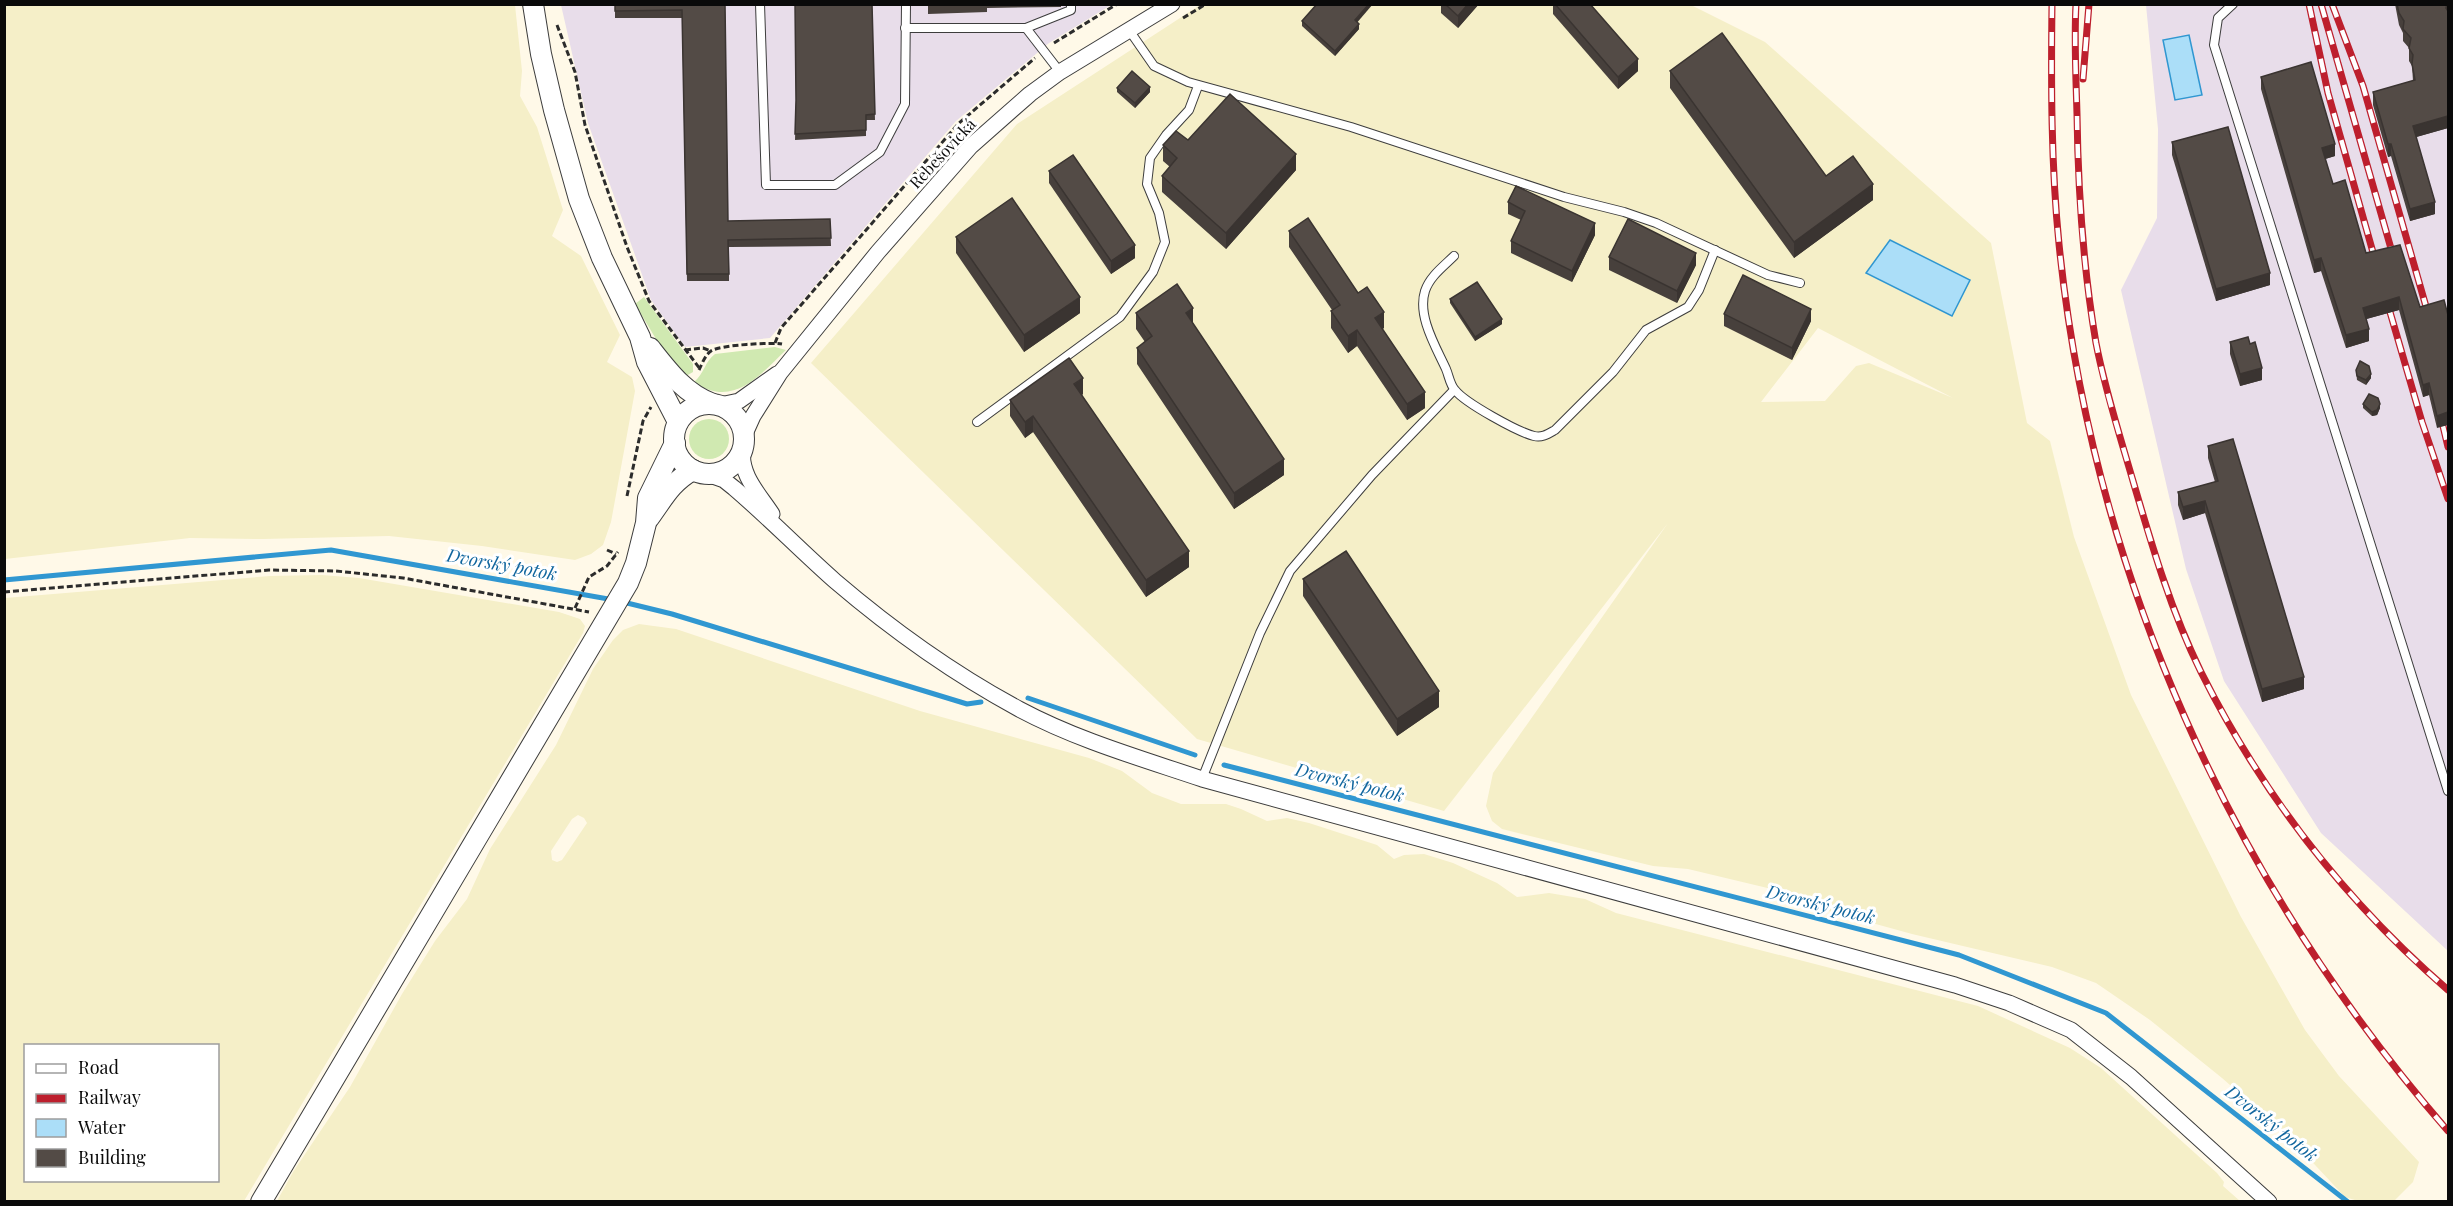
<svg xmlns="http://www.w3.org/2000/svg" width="2453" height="1206" font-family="'Playfair Display',serif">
	<rect width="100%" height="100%" fill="#fff9e8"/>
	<!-- industrial -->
	<g fill="#e8ddea">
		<polygon points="561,5 1111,5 1049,43 956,121 770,338 685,347 651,300 588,123"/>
		<polygon points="2146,5 2448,5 2448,951 2321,833 2224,681 2186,569 2121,290 2157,218 2158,129"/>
	</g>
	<!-- farmland -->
	<g fill="#f5efc8" fill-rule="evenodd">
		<polygon points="4,5 515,5 522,71 520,96 537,127 563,210 552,236 581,256 620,335 607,362 632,377 635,391 611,522 603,545 591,554 575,560 482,546 389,536 263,539 190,538 5,559"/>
		<path d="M 1200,5 L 1691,5 L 1765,42 L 1991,243 L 2027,423 L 2050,441 L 2074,537 L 2131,695 L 2241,917 L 2305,1030 L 2339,1076 L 2419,1162 L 2413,1182 L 2394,1201 L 2358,1201 L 2345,1197 L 2287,1135 L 2222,1078 L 2150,1020 L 2096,983 L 2052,967 L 1912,934 L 1814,907 L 1780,891 L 1688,869 L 1653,866 L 1502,829 L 1492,821 L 1486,806 L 1493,773 L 1668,523 L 1444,811 L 1197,739 L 811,363 L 1017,124 ZM 1818,328 L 1953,398 L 1869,363 L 1856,366 L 1825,401 L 1761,402 Z"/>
		<path d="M 322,575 L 359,578 L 559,612 L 580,619 L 585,626 L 583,633 L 244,1201 L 5,1201 L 5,598 L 270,576 ZM 26,1046 L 218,1046 L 218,1180 L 26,1180 Z"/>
		<path d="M 639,624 L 676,629 L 920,711 L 1089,758 L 1122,771 L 1152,793 L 1181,804 L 1226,804 L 1241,809 L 1267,821 L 1287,818 L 1309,823 L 1377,845 L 1394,859 L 1404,855 L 1424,854 L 1453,863 L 1497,883 L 1517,897 L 1549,893 L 1585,899 L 1616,913 L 1978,1006 L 2070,1048 L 2101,1068 L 2217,1173 L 2224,1182 L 2223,1186 L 2240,1201 L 277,1201 L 293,1172 L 350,1087 L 402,994 L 435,941 L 467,899 L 490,849 L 556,745 L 593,669 L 613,640 L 623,630 ZM 578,815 L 584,818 L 587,823 L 562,860 L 557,862 L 552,860 L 551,851 L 572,819 Z"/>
	</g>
	<!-- green -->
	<g fill="#d0e9b1">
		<polygon points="644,297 693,364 693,372 686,376 665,354 635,304"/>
		<path d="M 775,347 L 786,350 C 759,376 733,409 694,382 C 704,374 705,361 715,354 Z"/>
		<circle cx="709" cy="439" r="20"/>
	</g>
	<!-- water -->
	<g fill="#abdef8" stroke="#3097d1" stroke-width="1.5">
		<polygon points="2189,35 2202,95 2175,100 2163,40"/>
		<polygon points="1890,240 1970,280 1952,316 1866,273"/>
	</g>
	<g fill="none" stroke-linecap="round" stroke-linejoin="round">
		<!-- stream -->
		<g stroke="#3097d1" stroke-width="5">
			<polyline points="4,580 331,550 614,600"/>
			<polyline points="623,602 672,614 967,704 981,702"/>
			<polyline points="1028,698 1195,755"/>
			<polyline points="1224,765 1959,955 2106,1013 2348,1202"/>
		</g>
		<defs>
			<g id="service">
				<polyline points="760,4 766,185 835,185 880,152 905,104 906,4"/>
				<polyline points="2233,4 2218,18 2214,45 2448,791"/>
				<polyline points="905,28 1026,28 1060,72"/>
				<polyline points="1026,28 1071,10 1071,4"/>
				<polyline points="1129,30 1154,66 1188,82 1351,127 1564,197 1624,212 1656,223 1768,275 1800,283"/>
				<path d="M 1454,256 C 1444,266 1430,276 1425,291 C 1417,316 1436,347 1446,369 C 1449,376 1450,385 1455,390 C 1465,403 1518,432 1534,436 C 1542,438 1548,434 1555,430 L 1613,372 L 1646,330 L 1688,307 L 1699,290 L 1715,250"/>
				<polyline points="977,422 1120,317 1153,272 1165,242 1159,213 1147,184 1150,158 1166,135 1189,110 1198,86"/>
				<polyline points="1202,779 1260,633 1290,571 1372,475 1454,390"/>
			</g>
			<g id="minor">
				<polyline points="720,405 739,401 777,374"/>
				<polyline points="744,436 753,416 780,373 878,252 971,146 1030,94 1060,72 1172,4"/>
				<path d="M 743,449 C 739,474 759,494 772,514"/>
				<path d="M 707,474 L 724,480 L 734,488 C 769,518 801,551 835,581 C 890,628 956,675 1019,709 C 1077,740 1140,758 1202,779 L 1955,985 L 2009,1003 L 2071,1030 L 2131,1077 L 2269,1202"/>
			</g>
			<g id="tertiary">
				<polyline points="533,4 541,54 554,110 579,199 602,258 640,337 647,362 678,422"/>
				<path d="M 650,348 C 668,371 685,394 713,404"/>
				<circle cx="709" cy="439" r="35"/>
				<path d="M 649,518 C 663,499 671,482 693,470"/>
				<polyline points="261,1202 628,583 636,563 646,523 648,498 675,443"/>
			</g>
		</defs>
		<!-- service casing -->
		<use href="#service" stroke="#3d3d3d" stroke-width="10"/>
		<!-- minor casing -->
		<use href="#minor" stroke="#3d3d3d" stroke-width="17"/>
		<!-- tertiary casing -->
		<use href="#tertiary" stroke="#3d3d3d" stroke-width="22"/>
		<!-- path -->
		<g stroke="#2c2c2c" stroke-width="3" stroke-dasharray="6 3" stroke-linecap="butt">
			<polyline points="1183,18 1206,4"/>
			<polyline points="557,25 575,72 585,125 627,247 649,301 700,369"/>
			<polyline points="1054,43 1117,4"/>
			<polyline points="775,343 781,328 959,123 1035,58"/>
			<polyline points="685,350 703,348 711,351"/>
			<path d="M 699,370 C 702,364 705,355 711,351 C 719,345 772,342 782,344"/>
			<polyline points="627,496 643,421 651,407"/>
			<polyline points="607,550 616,554"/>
			<polyline points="4,592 269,570 336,571 403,578 589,612"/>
			<polyline points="575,608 589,577 607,566 618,552"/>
		</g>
		<!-- service -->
		<use href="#service" stroke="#fff" stroke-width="8"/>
		<!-- minor -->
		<use href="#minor" stroke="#fff" stroke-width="15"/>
		<!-- tertiary -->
		<use href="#tertiary" stroke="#fff" stroke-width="20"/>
		<defs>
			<g id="rail">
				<path d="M 2052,4 C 2051,85 2051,164 2059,244 C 2092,572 2232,883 2448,1131"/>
				<path d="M 2076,4 C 2074,41 2076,78 2077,114 C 2078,191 2083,267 2096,343 C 2105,390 2120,436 2133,481 C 2152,546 2171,611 2201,672 C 2262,794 2346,902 2448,990"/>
				<polyline points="2309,4 2328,93 2376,263"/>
				<polyline points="2321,4 2394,259"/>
				<polyline points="2332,4 2363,86 2429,317"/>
				<polyline points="2083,79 2089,4"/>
				<polyline points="2390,312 2422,422 2448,499"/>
				<polyline points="2443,426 2448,447"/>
			</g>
		</defs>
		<!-- rail casing -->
		<use href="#rail" stroke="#bd1f2d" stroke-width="7"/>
		<!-- rail -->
		<use href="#rail" stroke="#fff" stroke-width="4.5" stroke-dasharray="14" stroke-linecap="butt"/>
	</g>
	<!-- wall -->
	<g fill="#47403c">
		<polygon points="615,4 725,4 728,221 830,219 831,246 729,247 729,281 687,281 682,18 615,18"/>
		<polygon points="872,4 875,120 866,120 866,136 795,140 796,102"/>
		<polygon points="928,4 1061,4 1061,7 987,8 987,12 928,14"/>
		<polygon points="1441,4 1479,4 1458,28 1441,13"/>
		<polygon points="1553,4 1590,4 1638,71 1618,89 1553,14"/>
		<polygon points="2395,4 2447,4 2447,9 2448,11 2448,128 2416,137 2435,214 2410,221 2391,156 2388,157 2373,105 2373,92 2413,81 2412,66 2409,61 2409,48 2403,41 2403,33 2399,25"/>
		<polygon points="1302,21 1357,22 1359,29 1335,56 1302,26"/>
		<polygon points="1670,71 1826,176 1873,200 1794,258 1670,88"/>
		<polygon points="2261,77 2335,156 2325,159 2333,184 2366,253 2420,307 2444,300 2437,428 2429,395 2423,397 2399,310 2366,319 2369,341 2346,348 2321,271 2314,273 2261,89"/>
		<polygon points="1117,88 1150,92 1135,108 1117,92"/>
		<polygon points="1188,140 1296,170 1226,249 1162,192 1162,176 1170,167 1163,161 1163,145"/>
		<polygon points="2172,142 2270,285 2216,301 2172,155"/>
		<polygon points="1049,171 1135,258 1111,274 1049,183"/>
		<polygon points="1508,202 1595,235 1572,282 1511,253 1511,241 1521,220 1508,214"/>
		<polygon points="1289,231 1358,293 1384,328 1382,329 1425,408 1407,420 1357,346 1348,353 1331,328 1331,311 1332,310 1289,247"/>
		<polygon points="956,237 1080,313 1024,352 956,253"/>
		<polygon points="1609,257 1696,265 1677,303 1609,270"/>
		<polygon points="1450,299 1502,324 1475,341 1450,303"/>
		<polygon points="1136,313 1193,324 1284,475 1234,509 1137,364 1137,348 1145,342 1136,329"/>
		<polygon points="1724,314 1811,321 1792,360 1724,326"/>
		<polygon points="2230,342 2262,380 2240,386 2230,354"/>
		<polygon points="2356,370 2371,378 2366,385 2357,380"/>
		<polygon points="1083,394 1082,395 1189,567 1146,597 1033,432 1025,438 1010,416 1010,400"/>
		<polygon points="2363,404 2380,408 2377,415 2372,416 2363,408"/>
		<polygon points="2208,446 2304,689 2262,702 2205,513 2183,520 2178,505 2178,492 2215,482 2208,458"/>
		<polygon points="1303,579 1439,707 1397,736 1303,596"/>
	</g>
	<!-- shaded-wall -->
	<g fill="#3a3431">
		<polygon points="1369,4 1373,4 1355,25 1355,20"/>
		<polygon points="1468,4 1479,4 1458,28 1458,16"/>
		<polygon points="1359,24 1359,29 1335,56 1335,51"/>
		<polygon points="1638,59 1638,71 1618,89 1618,77"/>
		<polygon points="1150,87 1150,92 1135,108 1135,103"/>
		<polygon points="2448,116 2448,128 2413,138 2413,126"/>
		<polygon points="2335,144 2335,156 2322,160 2322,148"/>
		<polygon points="2388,144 2391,144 2391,156 2388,157"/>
		<polygon points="1296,154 1296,170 1226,249 1226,233"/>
		<polygon points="1873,184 1873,200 1794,258 1794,242"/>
		<polygon points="2435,202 2435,214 2410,221 2410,209"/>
		<polygon points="1595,223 1595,235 1572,282 1572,271"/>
		<polygon points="1135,245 1135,258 1111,274 1111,261"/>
		<polygon points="1696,253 1696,265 1677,303 1677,291"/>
		<polygon points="2321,258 2321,271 2314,273 2314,260"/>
		<polygon points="2270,273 2270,285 2216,301 2216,289"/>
		<polygon points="1080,297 1080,313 1024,352 1024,335"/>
		<polygon points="2399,297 2399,310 2363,320 2363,308"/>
		<polygon points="1193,308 1193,324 1186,313"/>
		<polygon points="1811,309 1811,321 1792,360 1792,348"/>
		<polygon points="1384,312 1384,328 1375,334 1375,318"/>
		<polygon points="1502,319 1502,324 1475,341 1475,337"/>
		<polygon points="2369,329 2369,341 2346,348 2346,335"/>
		<polygon points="1357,330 1357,346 1348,353 1348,336"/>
		<polygon points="2262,368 2262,380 2240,386 2240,374"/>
		<polygon points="2371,374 2371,378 2366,385 2366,380"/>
		<polygon points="1083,378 1083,394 1074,400 1074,384"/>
		<polygon points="2429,383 2429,395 2423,397 2423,385"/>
		<polygon points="1425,392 1425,408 1407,420 1407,404"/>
		<polygon points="2380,404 2380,408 2377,415 2372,416 2372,412"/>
		<polygon points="2448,412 2448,425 2437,428 2437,416"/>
		<polygon points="1033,416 1033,432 1025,438 1025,422"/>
		<polygon points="1284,459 1284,475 1234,509 1234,493"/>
		<polygon points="2205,501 2205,513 2183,520 2183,507"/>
		<polygon points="1189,551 1189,567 1146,597 1146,580"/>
		<polygon points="2304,677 2304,689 2262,702 2262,689"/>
		<polygon points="1439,691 1439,707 1397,736 1397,719"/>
	</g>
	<!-- building -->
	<g fill="#534b46" stroke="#3a3431" stroke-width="1.5">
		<polygon points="615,4 725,4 728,221 830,219 831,238 728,240 729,274 687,274 682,10 615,11"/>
		<polygon points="795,4 872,4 875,114 866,115 866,130 795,134 796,100"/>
		<polygon points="1317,4 1369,4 1355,20 1359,24 1335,51 1302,21"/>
		<polygon points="1445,4 1468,4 1458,16"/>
		<polygon points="1555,4 1590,4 1638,59 1618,77"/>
		<polygon points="2397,4 2447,4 2446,8 2448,11 2448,116 2413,126 2435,202 2410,209 2391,144 2388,144 2373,92 2415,80 2412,64 2413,55 2409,48 2411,38 2403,29 2404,21 2399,13"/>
		<polygon points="1722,33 1826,176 1853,156 1873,184 1794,242 1670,71"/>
		<polygon points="2311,62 2335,144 2322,148 2333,184 2345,180 2366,253 2400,245 2420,307 2444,300 2448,315 2448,412 2437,416 2429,383 2423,385 2399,297 2363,308 2369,329 2346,335 2321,258 2314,260 2261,77"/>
		<polygon points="1132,71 1150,87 1135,103 1117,88"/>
		<polygon points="1230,94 1296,154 1226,233 1162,176 1177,158 1163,145 1176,131 1188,140"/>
		<polygon points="2228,127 2270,273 2216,289 2172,142"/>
		<polygon points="1073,155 1135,245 1111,261 1049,171"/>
		<polygon points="1516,186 1595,223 1572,271 1511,241 1525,211 1508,202"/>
		<polygon points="1012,198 1080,297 1024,335 956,237"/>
		<polygon points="1308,218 1358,293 1367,287 1384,312 1375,318 1425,392 1407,404 1357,330 1348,336 1331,311 1340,305 1289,231"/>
		<polygon points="1628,219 1696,253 1677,291 1609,257"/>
		<polygon points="1743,275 1811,309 1792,348 1724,314"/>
		<polygon points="1477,282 1502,319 1475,337 1450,299"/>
		<polygon points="1177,284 1193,308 1186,313 1284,459 1234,493 1137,348 1152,336 1136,313"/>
		<polygon points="2248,337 2250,344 2255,342 2262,368 2240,374 2230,342"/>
		<polygon points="1069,358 1083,378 1074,384 1189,551 1146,580 1033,416 1025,422 1010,400"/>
		<polygon points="2360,361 2369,366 2371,374 2366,380 2357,376 2356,370"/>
		<polygon points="2369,394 2378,398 2380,404 2377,410 2372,412 2363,404"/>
		<polygon points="2233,439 2304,677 2262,689 2205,501 2183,507 2178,492 2218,481 2208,446"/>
		<polygon points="1346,551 1439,691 1397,719 1303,579"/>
	</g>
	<g text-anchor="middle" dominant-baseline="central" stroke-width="6" stroke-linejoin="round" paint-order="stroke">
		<!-- street labels -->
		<g font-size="16" fill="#0a0a0a" stroke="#fff">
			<text transform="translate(942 153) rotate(-47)">Rebešovická</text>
		</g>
		<!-- water labels -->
		<g font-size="18" font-style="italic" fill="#11669e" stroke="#fff">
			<text transform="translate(502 564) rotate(10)">Dvorský potok</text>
			<text transform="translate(1350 782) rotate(14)">Dvorský potok</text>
			<text transform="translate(1821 904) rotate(14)">Dvorský potok</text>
			<text transform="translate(2272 1123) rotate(38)">Dvorský potok</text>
		</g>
	</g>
	<!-- border -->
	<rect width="2453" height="1206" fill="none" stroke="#0a0a0a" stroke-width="12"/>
	<!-- legend -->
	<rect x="24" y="1044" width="195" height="138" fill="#ffffff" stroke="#9d9d9d" stroke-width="1.5"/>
	<rect x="36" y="1064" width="30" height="9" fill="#ffffff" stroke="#9d9d9d" stroke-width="1.5"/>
	<text x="78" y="1074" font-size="18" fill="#0a0a0a">Road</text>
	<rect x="36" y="1094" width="30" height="9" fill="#bd1f2d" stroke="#9d9d9d" stroke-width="1.5"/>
	<text x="78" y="1104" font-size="18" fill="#0a0a0a">Railway</text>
	<rect x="36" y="1119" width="30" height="18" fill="#abdef8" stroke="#9d9d9d" stroke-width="1.5"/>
	<text x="78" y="1134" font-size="18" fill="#0a0a0a">Water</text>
	<rect x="36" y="1149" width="30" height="18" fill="#534b46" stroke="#9d9d9d" stroke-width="1.5"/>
	<text x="78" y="1164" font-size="18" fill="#0a0a0a">Building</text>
</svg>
